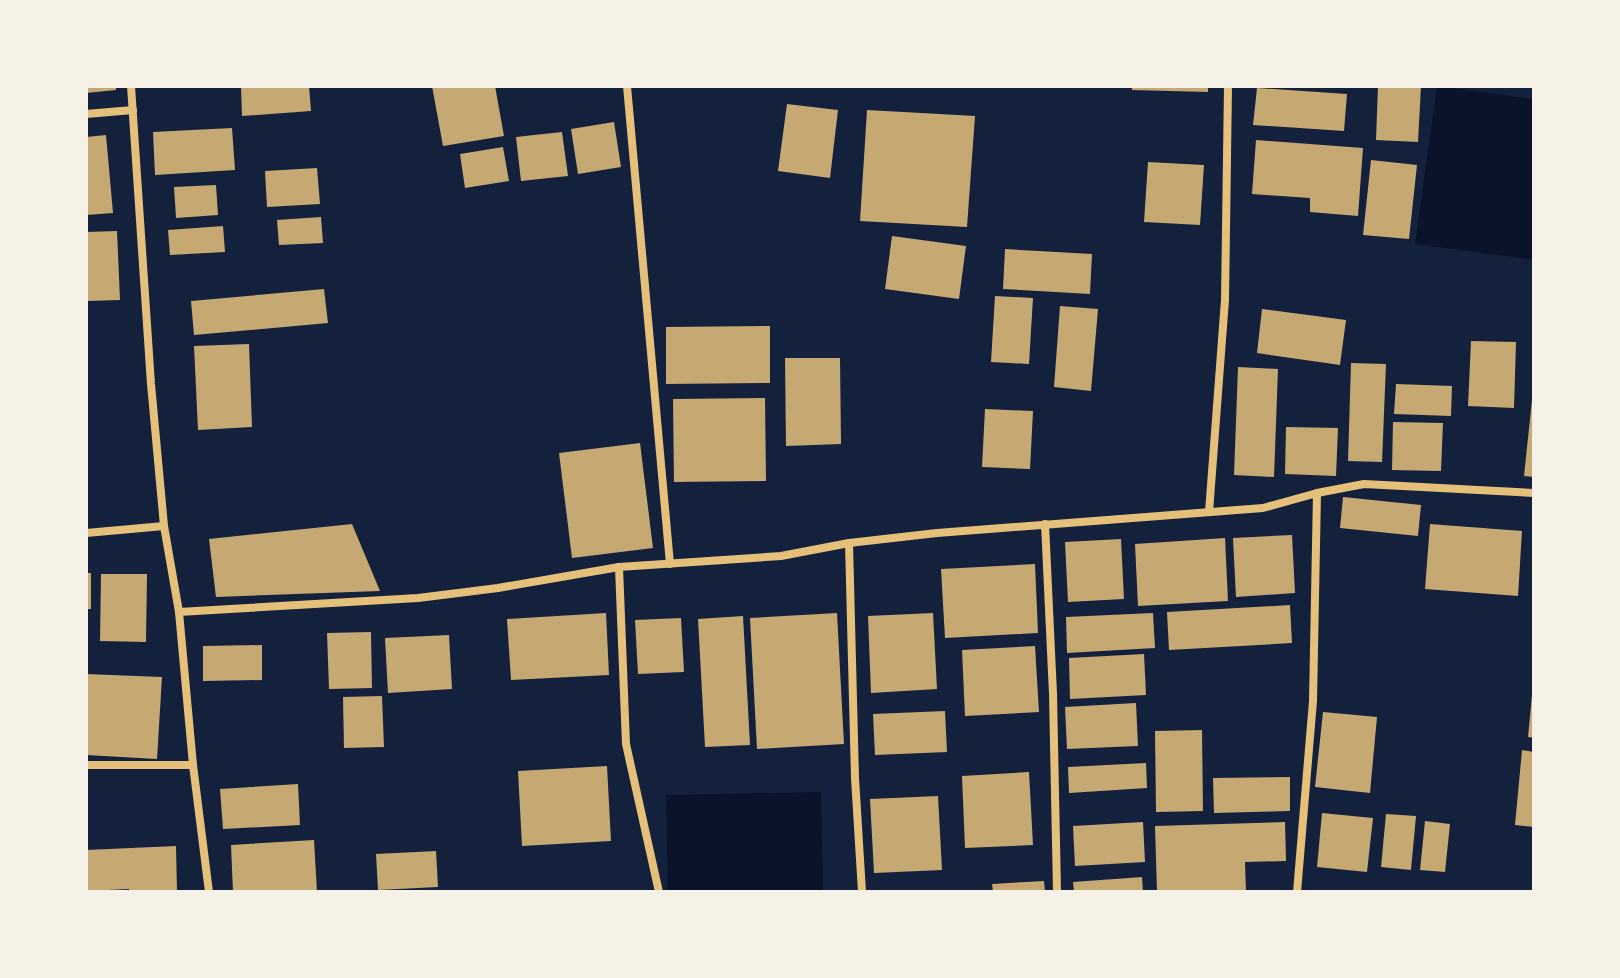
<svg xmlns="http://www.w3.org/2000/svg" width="1620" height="978" font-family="Cabin,sans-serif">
	<rect width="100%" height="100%" fill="#14213d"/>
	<!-- water -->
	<g fill="#0b132b">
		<polygon points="1437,86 1534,99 1534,260 1415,244"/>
		<polygon points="821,792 823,892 668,892 666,795"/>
	</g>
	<!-- building -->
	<g fill="#c6a872">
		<polygon points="86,86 116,86 116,90 86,93"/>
		<polygon points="241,86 309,86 311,111 242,116"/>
		<polygon points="432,86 495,86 504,136 443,146"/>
		<polygon points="1132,86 1208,86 1208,92 1132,90"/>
		<polygon points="1378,86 1421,86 1418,142 1376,140"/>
		<polygon points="1257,88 1347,94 1344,131 1253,125"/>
		<polygon points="787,104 838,110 830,178 778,171"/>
		<polygon points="867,110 975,116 967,227 860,221"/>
		<polygon points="614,122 621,167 578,174 571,129"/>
		<polygon points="232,128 235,170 155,175 153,132"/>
		<polygon points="562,132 568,176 521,181 516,137"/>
		<polygon points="106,135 113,213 86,215 86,137"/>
		<polygon points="1256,140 1363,148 1358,216 1310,212 1310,198 1252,194"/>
		<polygon points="503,147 509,181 465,188 460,154"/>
		<polygon points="1371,160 1417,165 1409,239 1363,235"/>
		<polygon points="1148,162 1204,165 1200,225 1144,222"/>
		<polygon points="317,168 320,204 267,207 265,171"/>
		<polygon points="216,185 218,215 176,218 174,187"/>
		<polygon points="321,217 323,243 279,245 277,220"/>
		<polygon points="223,226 225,252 170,255 168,230"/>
		<polygon points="117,231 120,300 86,301 86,232"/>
		<polygon points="892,236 966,246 959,299 885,289"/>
		<polygon points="1005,249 1092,254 1090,294 1003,289"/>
		<polygon points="324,289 328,323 194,335 191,301"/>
		<polygon points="995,296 1033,298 1029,364 991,362"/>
		<polygon points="1060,306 1098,309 1091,391 1054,387"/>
		<polygon points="1262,309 1346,320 1340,365 1257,353"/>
		<polygon points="770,326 770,383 666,384 666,327"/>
		<polygon points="1471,341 1516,342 1514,408 1468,406"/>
		<polygon points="249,344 252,427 198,430 194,346"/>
		<polygon points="785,358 840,358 841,444 786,446"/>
		<polygon points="1351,363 1386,364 1382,462 1348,461"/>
		<polygon points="1238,367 1278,369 1274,477 1234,475"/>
		<polygon points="1396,384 1452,386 1451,416 1394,414"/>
		<polygon points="765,398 766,481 674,482 673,399"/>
		<polygon points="1532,400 1534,400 1534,477 1524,476"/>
		<polygon points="985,409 1033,411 1030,469 982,467"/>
		<polygon points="1393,422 1443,423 1441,471 1392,470"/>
		<polygon points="1286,427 1338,428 1336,476 1285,474"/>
		<polygon points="640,443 653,548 572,558 559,453"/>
		<polygon points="1343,497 1421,505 1418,536 1340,528"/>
		<polygon points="352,524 380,591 216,597 209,539"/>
		<polygon points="1430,524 1522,531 1518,596 1425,589"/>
		<polygon points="1292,535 1295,593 1236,597 1233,538"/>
		<polygon points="1225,538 1228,601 1138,606 1135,544"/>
		<polygon points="1121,539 1124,599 1068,602 1065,542"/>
		<polygon points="1035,564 1038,633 945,638 941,569"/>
		<rect x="86" y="573" width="5" height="36"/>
		<polygon points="101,574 147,574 146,642 100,641"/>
		<polygon points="1290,605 1292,643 1169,650 1167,612"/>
		<polygon points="606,613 609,675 511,680 507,619"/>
		<polygon points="837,613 844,744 757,749 750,618"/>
		<polygon points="933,613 937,689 871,693 868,616"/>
		<polygon points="1153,613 1155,648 1067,653 1066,617"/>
		<polygon points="743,616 750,745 705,747 698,619"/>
		<polygon points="681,618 684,672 638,674 635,620"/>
		<polygon points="371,632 372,688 329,689 327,633"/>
		<polygon points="449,635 452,689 388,693 385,638"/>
		<polygon points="262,645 262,680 203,681 203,646"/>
		<polygon points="1035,646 1039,712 965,716 962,650"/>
		<polygon points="1144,654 1146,695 1070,699 1069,658"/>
		<polygon points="86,674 162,677 157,759 86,755"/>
		<polygon points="1532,695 1534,695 1534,738 1528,737"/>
		<polygon points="382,696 384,747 344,748 343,697"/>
		<polygon points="1136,703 1138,746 1067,749 1065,707"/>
		<polygon points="945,711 947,752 875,755 873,714"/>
		<polygon points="1323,712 1377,717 1370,793 1315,787"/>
		<polygon points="1202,730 1203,811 1156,812 1155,731"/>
		<polygon points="1522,750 1534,752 1534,827 1515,825"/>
		<polygon points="1146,763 1147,788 1069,793 1068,767"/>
		<polygon points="607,766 611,841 522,846 518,771"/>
		<polygon points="1029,772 1033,845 965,848 962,776"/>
		<polygon points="1290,777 1290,811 1214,813 1213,778"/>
		<polygon points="298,784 300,825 223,829 220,789"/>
		<polygon points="938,796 942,870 874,873 870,799"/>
		<polygon points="1322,813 1373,818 1367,872 1317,867"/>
		<polygon points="1386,814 1416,816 1411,870 1381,867"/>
		<polygon points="1425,821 1450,824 1445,872 1420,870"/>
		<polygon points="1143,822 1145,862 1075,866 1073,826"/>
		<polygon points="1285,822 1286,861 1245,862 1246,892 1157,892 1155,826"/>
		<polygon points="314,840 317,892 233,892 231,845"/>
		<polygon points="176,846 177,892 129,892 129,889 86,891 86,850"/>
		<polygon points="436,851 438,887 378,890 376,854"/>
		<polygon points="1142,877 1143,892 1074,892 1073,882"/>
		<polygon points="1044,881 1045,892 993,892 992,884"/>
	</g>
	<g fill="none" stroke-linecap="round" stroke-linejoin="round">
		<!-- minor -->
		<g stroke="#e5c07b" stroke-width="8">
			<polyline points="131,86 151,384 164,526"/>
			<polyline points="627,86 670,564"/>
			<polyline points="86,114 133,110"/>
			<polyline points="1209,512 1225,300 1228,86"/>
			<polyline points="1045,524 1053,694 1057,892"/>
			<polyline points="86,533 164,526 179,612 418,598 498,588 619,567 781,556 849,543 937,533 1263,508 1317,493 1364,484 1534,493"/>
			<polyline points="849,543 855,778 862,892"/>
			<polyline points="619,567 626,744 659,892"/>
			<polyline points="179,612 193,765 209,892"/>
			<polyline points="86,765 193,765"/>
			<polyline points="1297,892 1313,701 1317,493"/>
		</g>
	</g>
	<!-- border -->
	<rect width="1620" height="978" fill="none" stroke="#f6f1e7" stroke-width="176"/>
</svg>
